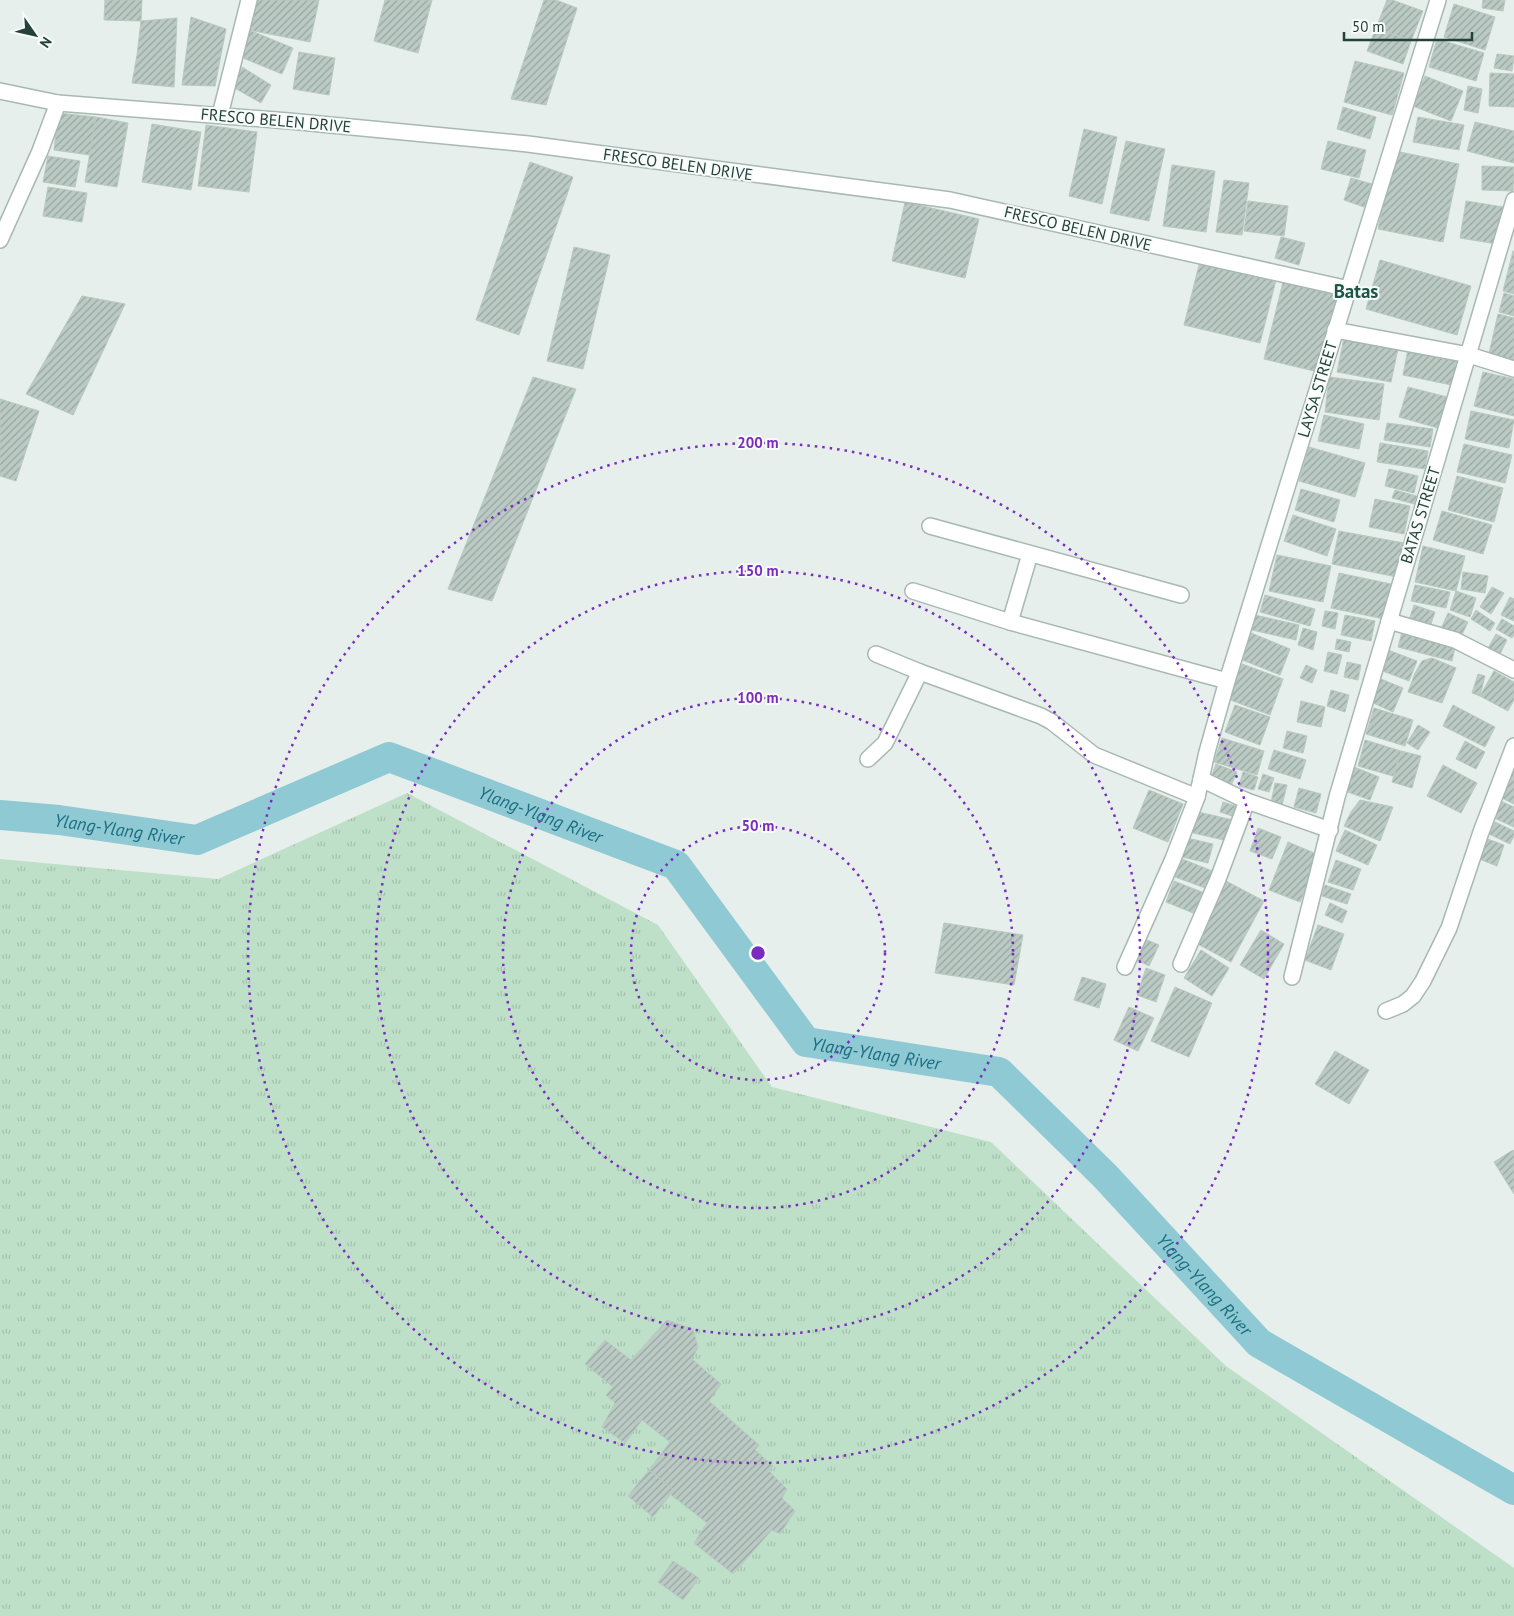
<svg xmlns="http://www.w3.org/2000/svg" width="1514" height="1616" font-family="'PT Sans',sans-serif">
	<defs>
		<pattern id="grass-tufts" width="24" height="20" patternUnits="userSpaceOnUse" patternTransform="scale(1.25)"><rect width="24" height="20" fill="#bfe0c8"/><path d="M3 7l-1-3M5 7V3M7 7l1-3M15 17l-1-3M17 17v-4M19 17l1-3" fill="none" stroke="#a4c1ad"/></pattern>
		<pattern id="building-hatch" width="6" height="6" patternUnits="userSpaceOnUse" patternTransform="scale(1.25)"><rect width="6" height="6" fill="#bbcac4"/><path d="M-1 1l2-2M0 6l6-6M5 7l2-2" fill="none" stroke="#98a6a0"/></pattern>
	</defs>
	<rect width="100%" height="100%" fill="#e6efeb"/>
	<!-- grass -->
	<polygon fill="url(#grass-tufts)" points="407,793 658,925 772,1087 991,1142 1226,1366 1514,1568 1514,1616 0,1616 0,859 218,879"/>
	<g fill="none" stroke-linecap="round" stroke-linejoin="round">
		<!-- river -->
		<path stroke="#8ec9d4" stroke-width="30" id="s1" d="M 0,815 L 59,820 L 197,840 L 389,757 L 676,865 L 806,1042 L 999,1072 L 1105,1176 L 1259,1343 L 1514,1490"/>
	</g>
	<!-- building -->
	<g fill="url(#building-hatch)" stroke="#b8c9c2">
		<polygon points="105,0 142,0 141,21 104,20"/>
		<polygon points="256,0 319,0 310,42 249,30"/>
		<polygon points="385,0 432,0 418,53 374,41"/>
		<polygon points="544,0 556,0 577,8 546,105 511,99"/>
		<polygon points="1387,0 1392,0 1423,11 1411,41 1376,28"/>
		<polygon points="1483,0 1505,0 1503,11 1482,8"/>
		<polygon points="1454,4 1495,17 1485,50 1444,37"/>
		<polygon points="191,17 226,29 215,86 182,85"/>
		<polygon points="177,18 174,87 132,83 137,55 141,21"/>
		<polygon points="1376,28 1411,41 1403,64 1367,51"/>
		<polygon points="249,30 293,48 282,74 238,56"/>
		<polygon points="1437,39 1484,53 1476,81 1429,67"/>
		<polygon points="299,52 335,58 329,95 293,89"/>
		<polygon points="1497,54 1514,56 1512,71 1494,68"/>
		<polygon points="1355,61 1404,73 1392,115 1344,102"/>
		<polygon points="242,67 271,85 261,103 231,86"/>
		<polygon points="1490,73 1514,74 1514,107 1489,106"/>
		<polygon points="1425,76 1463,91 1451,121 1413,106"/>
		<polygon points="1468,86 1482,89 1478,113 1464,110"/>
		<polygon points="1343,107 1376,117 1370,139 1337,129"/>
		<polygon points="58,113 96,117 90,155 54,150"/>
		<polygon points="96,117 128,123 117,187 85,182"/>
		<polygon points="1418,117 1464,125 1459,150 1413,142"/>
		<polygon points="1475,122 1514,131 1514,163 1467,151"/>
		<polygon points="152,124 201,132 191,190 142,182"/>
		<polygon points="206,125 257,132 249,192 198,186"/>
		<polygon points="1084,129 1117,137 1102,204 1069,196"/>
		<polygon points="1126,141 1165,149 1149,221 1110,213"/>
		<polygon points="1328,141 1366,150 1359,178 1321,169"/>
		<polygon points="1395,151 1459,164 1443,242 1378,229"/>
		<polygon points="48,156 80,161 75,187 43,182"/>
		<polygon points="530,162 573,177 519,335 476,320"/>
		<polygon points="1172,165 1215,171 1206,232 1163,226"/>
		<polygon points="1482,166 1514,167 1513,191 1482,190"/>
		<polygon points="1351,178 1372,184 1364,207 1344,200"/>
		<polygon points="1224,180 1249,183 1242,235 1216,232"/>
		<polygon points="48,187 87,193 82,222 43,216"/>
		<polygon points="1248,201 1288,206 1284,236 1244,231"/>
		<polygon points="1466,201 1503,207 1497,244 1460,238"/>
		<polygon points="905,202 979,219 965,278 892,261"/>
		<polygon points="1281,237 1305,243 1299,265 1275,258"/>
		<polygon points="574,247 610,255 583,369 547,361"/>
		<polygon points="1513,251 1514,251 1514,294 1503,291"/>
		<polygon points="1380,260 1471,286 1457,335 1366,309"/>
		<polygon points="1200,261 1276,280 1260,343 1184,325"/>
		<polygon points="1283,282 1337,295 1318,372 1264,359"/>
		<polygon points="1504,293 1514,296 1514,316 1499,312"/>
		<polygon points="82,296 125,304 73,415 26,394"/>
		<polygon points="1498,314 1514,318 1514,364 1488,358"/>
		<polygon points="1345,333 1399,344 1391,382 1337,372"/>
		<polygon points="1409,344 1463,356 1456,386 1403,375"/>
		<polygon points="1483,372 1514,379 1514,416 1474,406"/>
		<polygon points="533,377 576,389 492,601 448,589"/>
		<polygon points="1329,377 1384,384 1379,420 1325,412"/>
		<polygon points="1408,387 1447,397 1438,428 1399,417"/>
		<polygon points="0,399 39,411 16,481 0,476"/>
		<polygon points="1471,411 1514,420 1509,448 1465,439"/>
		<polygon points="1324,415 1364,424 1359,449 1318,441"/>
		<polygon points="1387,423 1433,429 1430,447 1384,440"/>
		<polygon points="1380,443 1428,451 1425,469 1377,462"/>
		<polygon points="1464,444 1512,455 1505,483 1457,472"/>
		<polygon points="1309,447 1365,463 1355,497 1299,481"/>
		<polygon points="1389,469 1418,476 1414,493 1385,486"/>
		<polygon points="1457,476 1503,488 1494,522 1448,510"/>
		<polygon points="1301,489 1340,500 1334,522 1295,510"/>
		<polygon points="1395,490 1420,497 1418,505 1392,498"/>
		<polygon points="1375,499 1410,506 1404,534 1369,527"/>
		<polygon points="1442,511 1492,525 1483,554 1433,540"/>
		<polygon points="1293,515 1336,529 1327,556 1284,541"/>
		<polygon points="1339,531 1404,543 1397,577 1332,564"/>
		<polygon points="1423,546 1465,556 1456,591 1415,582"/>
		<polygon points="1277,555 1331,566 1323,602 1269,591"/>
		<polygon points="1463,572 1488,576 1485,593 1461,589"/>
		<polygon points="1339,573 1391,584 1384,619 1331,608"/>
		<polygon points="1415,585 1450,592 1446,608 1411,601"/>
		<polygon points="1492,587 1504,593 1491,614 1480,607"/>
		<polygon points="1456,591 1476,598 1470,617 1450,610"/>
		<polygon points="1265,595 1315,609 1310,626 1260,612"/>
		<polygon points="1510,597 1514,599 1514,621 1501,615"/>
		<polygon points="1414,605 1435,612 1429,630 1408,623"/>
		<polygon points="1476,610 1495,623 1490,631 1471,619"/>
		<polygon points="1325,611 1338,613 1335,629 1322,626"/>
		<polygon points="1448,613 1468,622 1460,639 1440,631"/>
		<polygon points="1255,615 1299,625 1296,640 1252,630"/>
		<polygon points="1345,615 1375,621 1371,641 1341,635"/>
		<polygon points="1502,619 1514,626 1514,635 1512,638 1496,629"/>
		<polygon points="1303,628 1317,632 1313,650 1298,645"/>
		<polygon points="1403,628 1456,643 1452,661 1398,647"/>
		<polygon points="1251,633 1290,649 1280,675 1240,659"/>
		<polygon points="1496,634 1507,640 1498,658 1486,652"/>
		<polygon points="1337,639 1351,642 1349,652 1335,649"/>
		<polygon points="1388,650 1417,661 1409,681 1380,670"/>
		<polygon points="1328,652 1342,655 1337,674 1324,671"/>
		<polygon points="1432,658 1456,668 1442,703 1408,692 1415,673 1422,661"/>
		<polygon points="1347,662 1361,665 1358,680 1344,677"/>
		<polygon points="1242,664 1283,679 1270,715 1228,699"/>
		<polygon points="1306,665 1317,670 1312,683 1300,678"/>
		<polygon points="1494,671 1514,682 1514,700 1508,711 1480,696"/>
		<polygon points="1478,674 1485,676 1480,696 1472,693"/>
		<polygon points="1381,679 1403,688 1393,712 1371,702"/>
		<polygon points="1331,690 1349,695 1345,712 1327,706"/>
		<polygon points="1301,701 1325,707 1321,727 1297,722"/>
		<polygon points="1235,705 1270,717 1260,745 1225,732"/>
		<polygon points="1453,705 1495,727 1485,747 1443,726"/>
		<polygon points="1374,708 1413,720 1405,746 1366,734"/>
		<polygon points="1418,725 1430,732 1418,750 1407,743"/>
		<polygon points="1287,731 1307,736 1303,753 1283,748"/>
		<polygon points="1222,738 1264,751 1257,775 1214,762"/>
		<polygon points="1365,740 1401,751 1393,776 1358,766"/>
		<polygon points="1465,741 1485,752 1476,769 1456,759"/>
		<polygon points="1274,750 1306,760 1300,779 1268,769"/>
		<polygon points="1401,751 1421,756 1412,788 1392,782"/>
		<polygon points="1216,764 1237,772 1230,788 1210,780"/>
		<polygon points="1443,765 1477,783 1461,813 1427,796"/>
		<polygon points="1354,767 1379,777 1370,800 1345,791"/>
		<polygon points="1243,772 1258,777 1254,790 1239,786"/>
		<polygon points="1513,772 1514,772 1514,804 1500,797"/>
		<polygon points="1263,774 1274,778 1269,792 1258,789"/>
		<polygon points="1275,783 1287,785 1282,805 1271,803"/>
		<polygon points="1299,788 1321,794 1316,813 1294,807"/>
		<polygon points="1149,790 1183,804 1168,842 1133,828"/>
		<polygon points="1360,800 1393,807 1380,841 1344,826 1351,812"/>
		<polygon points="1498,800 1514,807 1514,827 1490,816"/>
		<polygon points="1223,802 1242,808 1238,818 1220,812"/>
		<polygon points="1194,811 1233,820 1228,841 1189,832"/>
		<polygon points="1495,822 1514,831 1514,836 1510,844 1489,834"/>
		<polygon points="1258,828 1281,837 1272,859 1250,851"/>
		<polygon points="1345,830 1377,845 1368,865 1336,851"/>
		<polygon points="1482,837 1504,845 1497,866 1474,857"/>
		<polygon points="1187,838 1213,844 1208,863 1182,857"/>
		<polygon points="1288,842 1319,855 1300,902 1269,890"/>
		<polygon points="1182,859 1215,872 1208,889 1175,877"/>
		<polygon points="1336,860 1361,869 1353,890 1328,882"/>
		<polygon points="1174,881 1207,894 1198,915 1166,902"/>
		<polygon points="1226,881 1264,901 1231,962 1194,942"/>
		<polygon points="1325,885 1351,894 1347,904 1322,896"/>
		<polygon points="1330,903 1347,911 1342,923 1325,915"/>
		<polygon points="944,923 1023,935 1014,985 935,973"/>
		<polygon points="1318,925 1344,934 1331,970 1305,960"/>
		<polygon points="1261,930 1284,944 1264,979 1240,965"/>
		<polygon points="1145,939 1159,945 1149,966 1135,959"/>
		<polygon points="1201,950 1229,968 1212,996 1184,978"/>
		<polygon points="1146,968 1165,975 1156,1002 1137,995"/>
		<polygon points="1082,977 1106,984 1099,1008 1074,1000"/>
		<polygon points="1175,987 1212,1003 1189,1057 1151,1041"/>
		<polygon points="1129,1007 1154,1018 1138,1051 1114,1040"/>
		<polygon points="1335,1051 1369,1070 1349,1104 1315,1084"/>
		<polygon points="1513,1150 1514,1151 1514,1194 1494,1162"/>
		<polygon points="667,1320 693,1329 698,1347 692,1359 721,1384 709,1401 759,1445 755,1450 773,1466 769,1471 787,1489 782,1498 795,1511 780,1534 772,1530 733,1574 694,1543 707,1523 671,1495 674,1490 649,1470 670,1442 642,1420 625,1443 602,1427 615,1403 606,1395 613,1387 585,1364 605,1340 631,1360"/>
		<polygon points="649,1470 674,1490 653,1517 628,1496"/>
		<polygon points="673,1561 699,1578 683,1600 658,1582"/>
	</g>
	<g fill="none" stroke-linecap="round" stroke-linejoin="round">
		<defs>
			<g id="minor">
				<polyline points="0,91 58,103 289,121 528,144 950,200 1349,289"/>
				<polyline points="220,115 249,0"/>
				<polyline points="0,240 40,151 58,103"/>
				<polyline points="1335,330 1469,355 1514,369"/>
				<polyline points="930,526 1181,595"/>
				<polyline points="913,591 1010,622 1227,681"/>
				<polyline points="1389,621 1455,640 1514,670"/>
				<polyline points="1010,622 1030,554"/>
				<polyline points="876,654 920,672 1041,716 1052,722 1094,755 1197,797"/>
				<polyline points="868,759 885,743 920,672"/>
				<polyline points="1201,779 1247,801 1330,830"/>
				<polyline points="1181,964 1218,879 1247,801"/>
				<polyline points="1125,967 1173,859 1197,797 1207,752 1227,681 1438,0"/>
				<polyline points="1292,977 1337,797 1514,200"/>
				<polyline points="1386,1011 1403,1004 1413,996 1423,981 1449,928 1481,832 1514,746"/>
			</g>
		</defs>
		<!-- minor casing -->
		<use href="#minor" stroke="#a8b8b2" stroke-width="18"/>
		<!-- minor -->
		<use href="#minor" stroke="#fff" stroke-width="15"/>
	</g>
	<!-- distance rings -->
	<g fill="none" stroke="#7b2cbf" stroke-width="2.5" stroke-dasharray="2.5 5">
		<circle cx="758" cy="953" r="127"/>
		<circle cx="758" cy="953" r="255"/>
		<circle cx="758" cy="953" r="382"/>
		<circle cx="758" cy="953" r="510"/>
	</g>
	<g text-anchor="middle" dominant-baseline="central" stroke-width="4" stroke-linejoin="round" paint-order="stroke">
		<!-- street labels -->
		<g font-size="16" fill="#24423a" stroke="#f7fbf9">
			<text transform="translate(276 120) rotate(5)">FRESCO BELEN DRIVE</text>
			<text transform="translate(678 164) rotate(8)">FRESCO BELEN DRIVE</text>
			<text transform="translate(1078 228) rotate(13)">FRESCO BELEN DRIVE</text>
			<text transform="translate(1317 389) rotate(-73)">LAYSA STREET</text>
			<text transform="translate(1420 515) rotate(-73)">BATAS STREET</text>
		</g>
		<!-- water labels -->
		<g font-size="18" font-style="italic" fill="#1c6f80" stroke="#f7fbf9">
			<text stroke="none"><textPath href="#s1" startOffset="570">Ylang-Ylang River</textPath></text>
			<text stroke="none"><textPath href="#s1" startOffset="120">Ylang-Ylang River</textPath></text>
			<text stroke="none"><textPath href="#s1" startOffset="1005">Ylang-Ylang River</textPath></text>
			<text stroke="none"><textPath href="#s1" startOffset="1425">Ylang-Ylang River</textPath></text>
		</g>
		<!-- quarter labels -->
		<g font-size="19" font-weight="bold" fill="#1f5548" stroke="#f7fbf9">
			<text x="1356" y="291">Batas</text>
		</g>
	</g>
	<circle cx="758" cy="953" r="8" fill="#7b2cbf" stroke="#f7fbf9" stroke-width="2.5"/>
	<g font-size="15" text-anchor="middle" font-weight="bold" fill="#7b2cbf" stroke="#f7fbf9" stroke-width="4" stroke-linejoin="round" paint-order="stroke">
		<text x="758" y="448">200 m</text>
		<text x="758" y="576">150 m</text>
		<text x="758" y="703">100 m</text>
		<text x="758" y="831">50 m</text>
	</g>
	<!-- north arrow -->
	<g transform="translate(35 35) rotate(124)" stroke="#f7fbf9" stroke-width="4" paint-order="stroke">
	<path d="M0-4L9 19L0 12L-9 19Z" fill="#24423a"/>
	<text y="-8" font-size="14" font-weight="bold" text-anchor="middle" fill="#24423a">N</text>
	</g>
	<!-- scale -->
	<path d="M1344 32v8h128v-8" fill="none" stroke="#24423a" stroke-width="2.5"/>
	<text x="1352" y="32" font-size="15" fill="#24423a" stroke="#f7fbf9" stroke-width="4" paint-order="stroke">50 m</text>
</svg>
